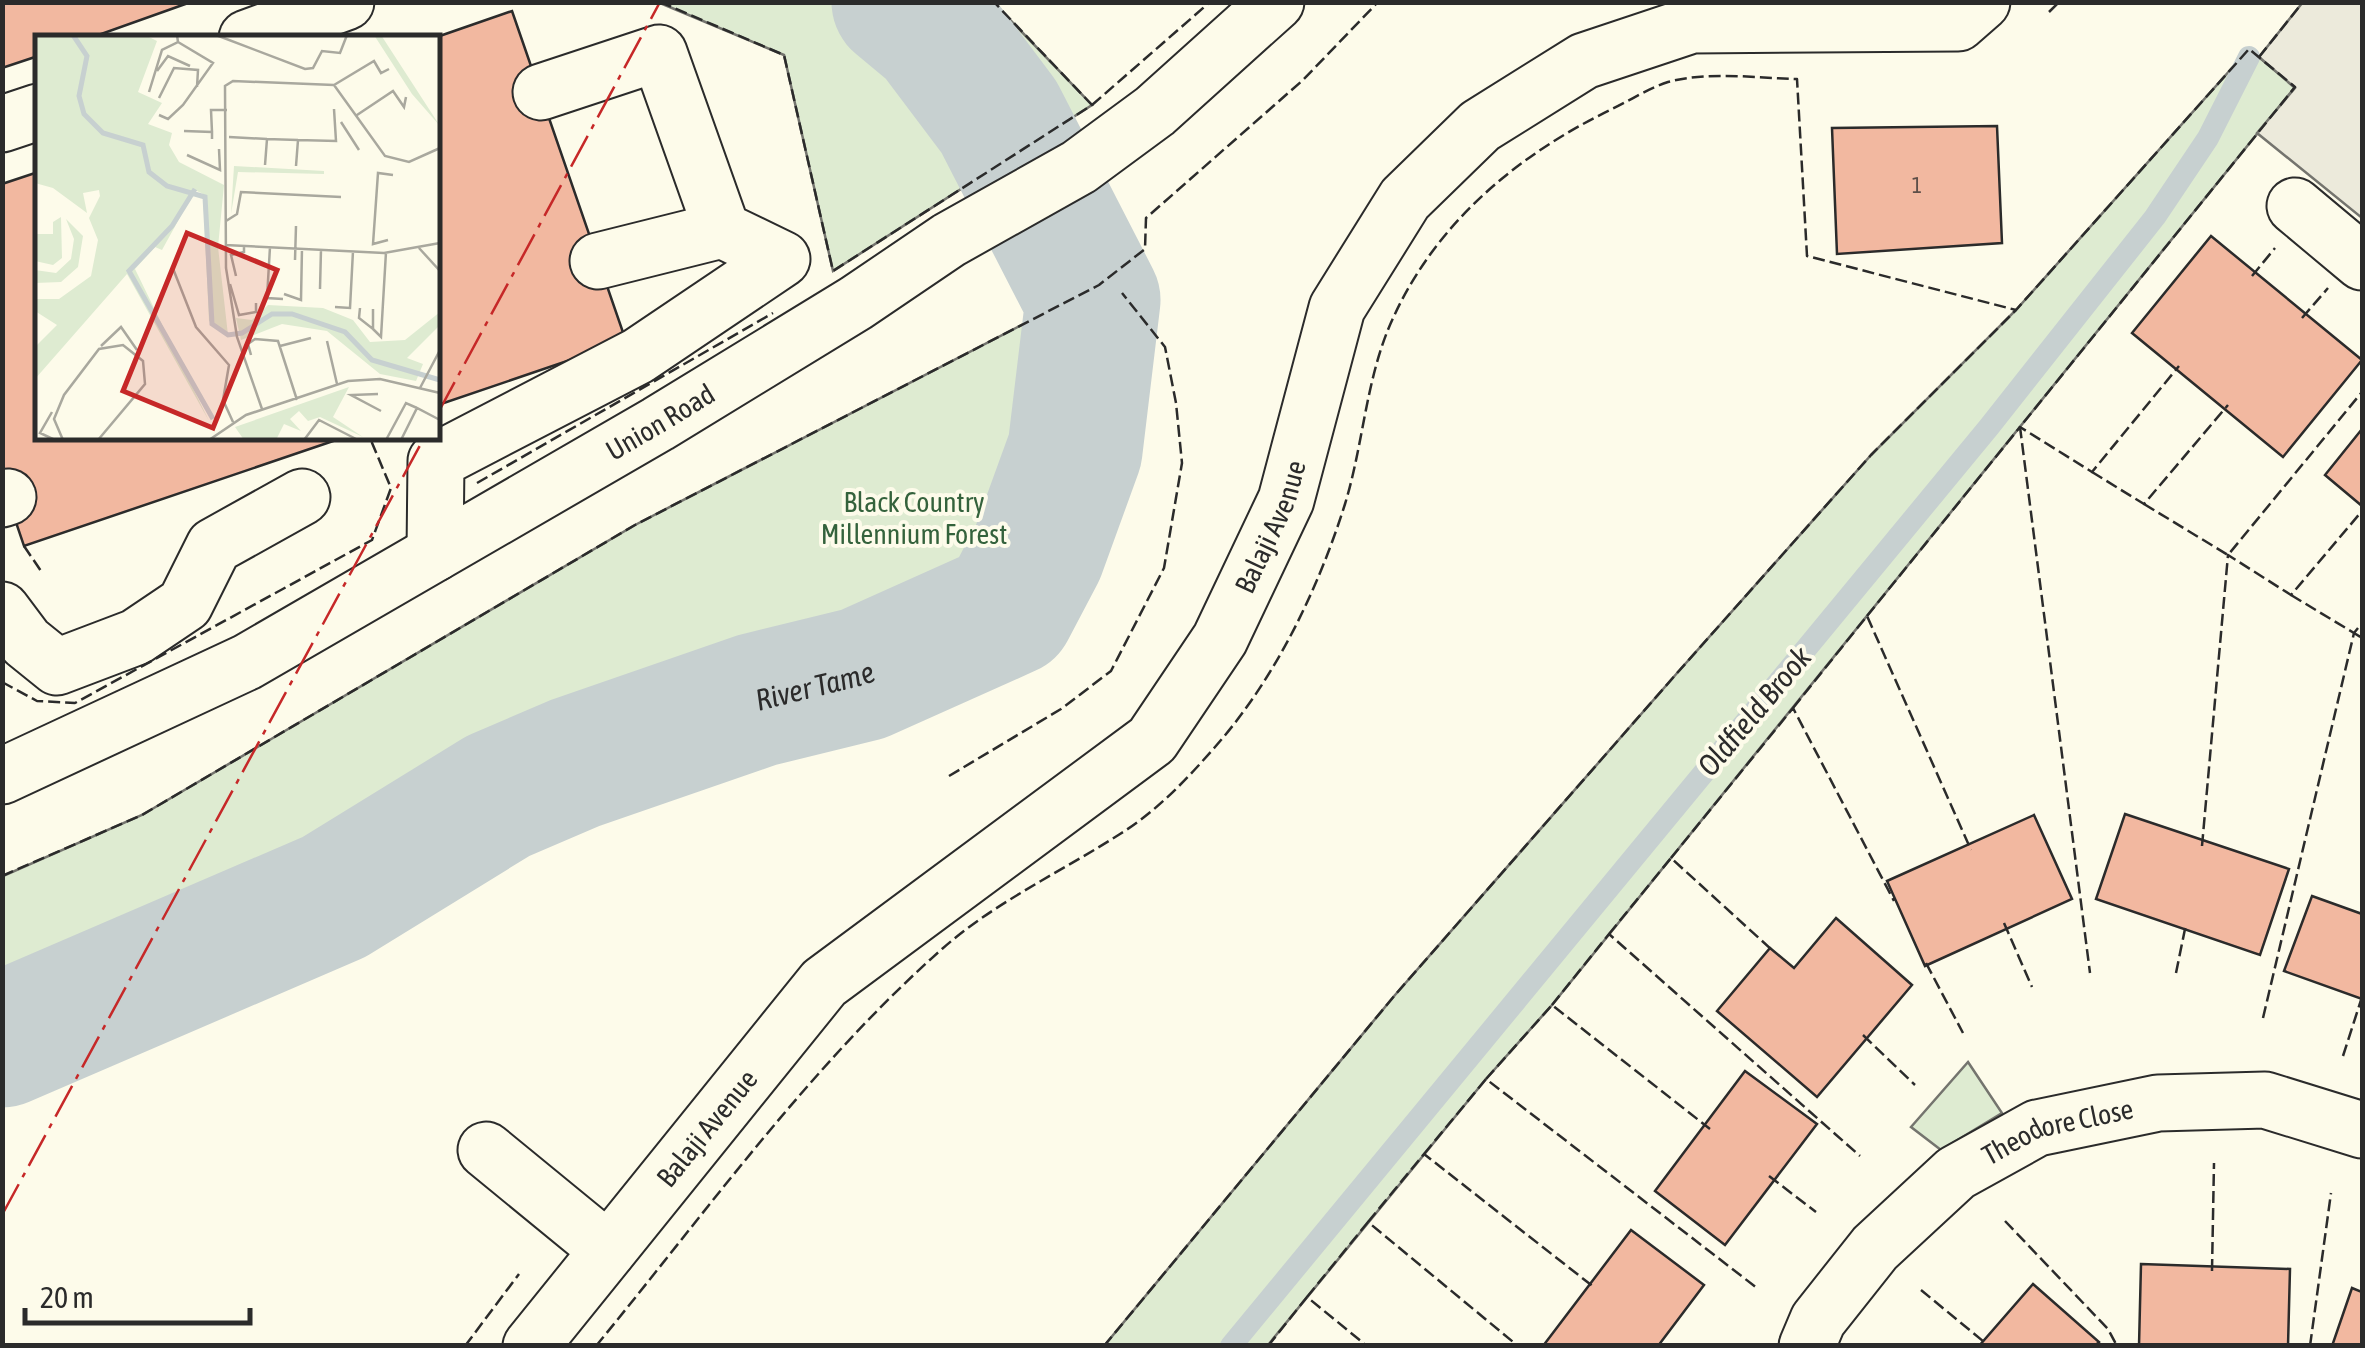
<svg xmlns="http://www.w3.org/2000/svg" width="2365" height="1348" font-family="'Asap Condensed',sans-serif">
	<rect width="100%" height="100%" fill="#fdfbea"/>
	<!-- green -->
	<g fill="#deebd1" stroke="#74746e" stroke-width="2.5">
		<polygon points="660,3 994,3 1092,105 833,271 784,55"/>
		<polygon points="2249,49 2295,87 1552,1005 1486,1079 1268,1345 1104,1346 1395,995 1678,672 1871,455 2016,310"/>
		<polygon points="1099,285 1075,450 1038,552 1008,609 863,674 757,700 575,763 498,796 334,897 3,1040 3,876 142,815 635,525"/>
		<polygon points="1968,1062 2002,1113 1941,1150 1911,1127"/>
	</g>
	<!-- parking -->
	<polygon fill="#eceadb" stroke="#74746e" stroke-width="2.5" points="2303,2 2362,3 2362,218 2257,133 2295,88 2259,57"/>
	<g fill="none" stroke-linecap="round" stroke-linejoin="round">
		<!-- stream -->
		<polyline stroke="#c7d0d0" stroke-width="22" points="1231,1346 1989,427 2155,217 2208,138 2249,57"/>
		<!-- river -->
		<path stroke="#c7d0d0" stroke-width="135" id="s1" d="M 2,1040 L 334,897 L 498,796 L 575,763 L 757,700 L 863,674 L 1008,609 L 1038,552 L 1075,450 L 1093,300 L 999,117 L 935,32 L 899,2"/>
	</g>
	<!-- building -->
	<g fill="#f2b8a0" stroke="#2b2b2b" stroke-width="2.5">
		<polygon points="2,2 191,2 90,38 38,38 38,56 2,68"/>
		<polygon points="512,11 626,341 438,405 434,38"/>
		<polygon points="1997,126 2002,243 1837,254 1832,128"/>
		<polygon points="38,172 38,438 342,438 24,546 2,481 2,184"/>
		<polygon points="2211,236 2362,360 2283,457 2132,333"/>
		<polygon points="2362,429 2362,506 2325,475"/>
		<polygon points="2125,814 2289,869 2260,955 2096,899"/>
		<polygon points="2034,815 2072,899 1925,966 1887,881"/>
		<polygon points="2312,896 2362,914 2362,999 2284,971"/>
		<polygon points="1836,918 1912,985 1817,1097 1717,1011 1770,948 1794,968"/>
		<polygon points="1745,1071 1817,1124 1725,1245 1655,1191"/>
		<polygon points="1631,1230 1704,1285 1658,1346 1543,1346"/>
		<polygon points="2141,1264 2290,1269 2288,1346 2139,1346"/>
		<polygon points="2033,1284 2099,1342 2095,1346 1979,1346"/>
		<polygon points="2352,1288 2362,1292 2362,1346 2332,1346"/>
	</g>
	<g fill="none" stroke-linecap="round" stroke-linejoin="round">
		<defs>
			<g id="minor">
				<polyline points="247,38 346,2"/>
				<polyline points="2,124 38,112"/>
				<polyline points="2295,206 2362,262"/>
				<polyline points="598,261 722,230"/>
				<polyline points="2,499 8,497"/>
				<polyline points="435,553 436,461 638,356 782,259 722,230 659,53 541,92"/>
				<polyline points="2,610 26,642 57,667 136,637 185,604 214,546 302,497"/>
				<path id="s2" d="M 2,776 L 247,662 L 658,424 L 856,303 L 949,240 L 1079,167 L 1155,111 L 1276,2"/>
				<polyline points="486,1150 608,1250"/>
				<path id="s3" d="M 531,1346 L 824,983 L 1152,740 L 1220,639 L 1286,500 L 1337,308 L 1405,199 L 1480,126 L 1584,61 L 1692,25 L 1958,23 L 1982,2"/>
				<path id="s4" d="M 1807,1346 L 1818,1320 L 1875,1248 L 1956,1173 L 2037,1128 L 2158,1103 L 2265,1100 L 2362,1130"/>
			</g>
		</defs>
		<!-- minor casing -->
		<use href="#minor" stroke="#2b2b2b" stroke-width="59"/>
		<!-- minor -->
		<use href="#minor" stroke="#fdfbea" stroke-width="55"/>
		<!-- fence -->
		<g stroke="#2b2b2b" stroke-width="2.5" stroke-dasharray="12 5" stroke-linecap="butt">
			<polyline points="660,2 784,55 833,271 1092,105 994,2"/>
			<polyline points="2049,12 2059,2"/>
			<polyline points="2259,57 2303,2"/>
			<polyline points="1092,105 1210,2"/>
			<polyline points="2252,276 2275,248"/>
			<polyline points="2302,318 2328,288"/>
			<polyline points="2092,472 2144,504 2228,405"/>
			<polyline points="477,483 773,313"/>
			<polyline points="2144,504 2228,555 2362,392"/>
			<polyline points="24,546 41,571"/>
			<polyline points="2291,595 2354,633 2362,623"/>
			<polyline points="1867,616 2020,427 2092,472 2179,366"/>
			<polyline points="2,682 37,701 75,703 372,540 391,488 370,438"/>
			<polyline points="1793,708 1867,616 1971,850"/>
			<polyline points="949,776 1061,709 1111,671 1164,568 1182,463 1176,403 1165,347 1122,293"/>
			<polyline points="2202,846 2228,555 2291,595 2362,511"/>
			<polyline points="1671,858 1793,708 1894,901"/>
			<polyline points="2,876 142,815 635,525 1099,285 1145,249 1146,218 1303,80 1378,2"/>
			<polyline points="2004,923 2032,987"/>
			<polyline points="1609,934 1671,858 1772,950"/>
			<polyline points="1926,963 1963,1033"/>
			<polyline points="2176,973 2186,924"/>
			<polyline points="1552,1005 1609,934 1860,1156"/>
			<polyline points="2263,1018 2354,633 2362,638"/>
			<polyline points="1863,1035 1915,1085"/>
			<polyline points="2343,1056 2362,997"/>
			<polyline points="1486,1079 1552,1005 1710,1129"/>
			<polyline points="1424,1154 1486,1079 1757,1288"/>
			<polyline points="1769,1176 1816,1212"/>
			<polyline points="2005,1221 2108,1329 2117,1346"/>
			<polyline points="1368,1222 1424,1154 1595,1288"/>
			<polyline points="2212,1271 2214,1163"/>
			<polyline points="1921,1290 1989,1346"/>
			<polyline points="1307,1297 1368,1222 1518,1346"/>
			<polyline points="465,1346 519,1274"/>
			<path d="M 596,1346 C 707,1211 811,1065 942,949 C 995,902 1061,872 1120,834 C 1157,811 1187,779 1215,747 C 1275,679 1318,590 1345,504 C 1364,442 1366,375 1394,316 C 1438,221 1518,155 1610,110 C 1629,101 1649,88 1668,82 C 1710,71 1755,78 1797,79 L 1807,256 L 2016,310"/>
			<polyline points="1104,1346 1395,995 1678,672 1871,455 2016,310 2249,49 2295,87 2020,427 2090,973"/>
			<polyline points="1268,1346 1307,1297 1367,1346"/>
			<polyline points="2310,1346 2331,1193"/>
		</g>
		<!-- power -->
		<g stroke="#c62828" stroke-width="2.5" stroke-dasharray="35 8 5 8" stroke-linecap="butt">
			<polyline points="438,413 660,2"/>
			<polyline points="2,1215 424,438"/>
		</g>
	</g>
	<g text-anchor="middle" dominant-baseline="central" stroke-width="8" stroke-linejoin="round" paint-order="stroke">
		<!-- number labels -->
		<g font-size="22" fill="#5d4e48">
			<text x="1917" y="185">1</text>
		</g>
		<!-- street labels -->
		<g font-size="28" fill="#2b2b2b" stroke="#fdfbea">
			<text stroke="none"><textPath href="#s2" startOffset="748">Union Road</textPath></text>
			<text stroke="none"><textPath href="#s3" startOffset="1120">Balaji Avenue</textPath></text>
			<text stroke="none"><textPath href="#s3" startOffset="280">Balaji Avenue</textPath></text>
			<text stroke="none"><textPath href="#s4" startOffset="342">Theodore Close</textPath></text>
		</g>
		<!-- park labels -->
		<g font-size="28" fill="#34623c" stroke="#fdfbea">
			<text x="914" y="502">Black Country<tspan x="914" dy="32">Millennium Forest</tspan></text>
		</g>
		<!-- water labels -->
		<g font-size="30" font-style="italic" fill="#2b2b2b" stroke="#fdfbea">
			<text stroke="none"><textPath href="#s1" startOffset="890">River Tame</textPath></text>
			<text transform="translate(1754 711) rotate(-50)">Oldfield Brook</text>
		</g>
	</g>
	<!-- overview -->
	<g transform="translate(35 35)">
		<rect width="405" height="405" fill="#fdfbea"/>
		<path d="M 0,0 L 110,0 L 122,6 L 103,57 L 127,68 L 113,89 L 137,98 L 134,110 L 144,127 L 189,150 L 183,212 L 193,300 L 174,286 L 168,159 L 160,155 L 127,215 L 120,212 L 100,234 L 174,386 L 92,239 L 0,344 L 0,312 L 22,290 L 0,276 L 0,264 L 24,264 L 56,241 L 63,205 L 54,183 L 65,161 L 64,155 L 48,158 L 52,178 L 18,153 L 0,148 ZM 339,0 L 346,0 L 405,91 L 377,59 ZM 199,131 L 289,136 L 289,139 L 203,137 L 196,179 ZM 26,182 L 27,223 L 18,230 L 0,226 L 0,199 L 18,199 L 18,187 ZM 31,184 L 48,201 L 43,232 L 26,247 L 0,248 L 0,235 L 21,238 L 36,224 L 39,204 ZM 233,270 L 288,273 L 318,285 L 335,307 L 370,305 L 405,277 L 405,290 L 372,323 L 388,329 L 381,346 L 345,339 L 292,296 L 247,289 L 206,305 L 201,283 L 217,285 ZM 314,352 L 298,382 L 328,402 L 285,382 L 273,386 L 264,376 L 255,384 L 266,396 L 249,389 L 241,405 L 209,405 L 200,392 Z" fill="#deebd1"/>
		<path fill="none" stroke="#c7d0d0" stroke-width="5" d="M 38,0 L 52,21 L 44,61 L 49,79 L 68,98 L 108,110 L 114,137 L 132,151 L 170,162 L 177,289 L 193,300 L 207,298 L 237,279 L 257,279 L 310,297 L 337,325 L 405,345M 160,154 L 137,191 L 94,236 L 178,384"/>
		<path fill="none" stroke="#a9a89e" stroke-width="2.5" d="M 181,0 L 270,34 L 278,33 L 287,16 L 305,18 L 312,0M 122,36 L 133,21 L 155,31M 299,50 L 350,121 L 374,127 L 405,113M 299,50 L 339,26 L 346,38 L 354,34M 114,57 L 127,15 L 143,7 L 142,0M 124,63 L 139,33 L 163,35 L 162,52M 124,80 L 133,84 L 148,70 L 178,28 L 143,7M 322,80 L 358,56 L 369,72 L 371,62M 306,87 L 324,115M 149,96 L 177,97 L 177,104M 177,97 L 176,75 L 192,75M 194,102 L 232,104M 152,120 L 185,135 L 184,114M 230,130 L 232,104 L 263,105M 261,131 L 263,105 L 301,106 L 299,74M 191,186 L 202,179 L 206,157 L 306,162M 353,205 L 338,209 L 343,138 L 358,140M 190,210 L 349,218 L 405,208M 235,212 L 232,263 L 248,264M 384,213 L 405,236M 260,225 L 261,191M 137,231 L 161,292 L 194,330 L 188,365 L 198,387M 201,241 L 196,220 L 209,217 L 209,211M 195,249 L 204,280 L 221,277 L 221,268M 285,254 L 286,214M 249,259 L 266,265 L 267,213M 300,272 L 315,273 L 318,216M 325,273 L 324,283 L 338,294 L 338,274M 338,294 L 346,302 L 351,217M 292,306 L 302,349M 66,311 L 86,292 L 102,315M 245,311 L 276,303M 216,320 L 213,309 L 220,304 L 243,306 L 262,365M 385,353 L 405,315M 343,359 L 316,360 L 346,376M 227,374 L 202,302 L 191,233 L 190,51 L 198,46 L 299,50M 17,377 L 5,398 L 20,405M 28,405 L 19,384 L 29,360 L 64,314 L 88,310 L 108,326 L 110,349 L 63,405M 174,405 L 211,380 L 313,346 L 345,344 L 405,358M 269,405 L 284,385 L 323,405M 351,405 L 371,368 L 382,373M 366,405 L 382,373 L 405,385"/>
		<path fill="#c62828" fill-opacity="0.15" stroke="#c62828" stroke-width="5" d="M 152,198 L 242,235 L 178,393 L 88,356 Z"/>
		<rect width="405" height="405" fill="none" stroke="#2b2b2b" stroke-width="5"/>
	</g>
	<!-- border -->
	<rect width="2365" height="1348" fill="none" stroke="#2b2b2b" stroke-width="10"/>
	<!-- scale -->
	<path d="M25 1308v15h225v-15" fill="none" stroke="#2b2b2b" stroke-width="5"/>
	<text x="40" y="1308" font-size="30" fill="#2b2b2b" stroke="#fdfbea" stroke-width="8" paint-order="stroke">20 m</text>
</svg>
